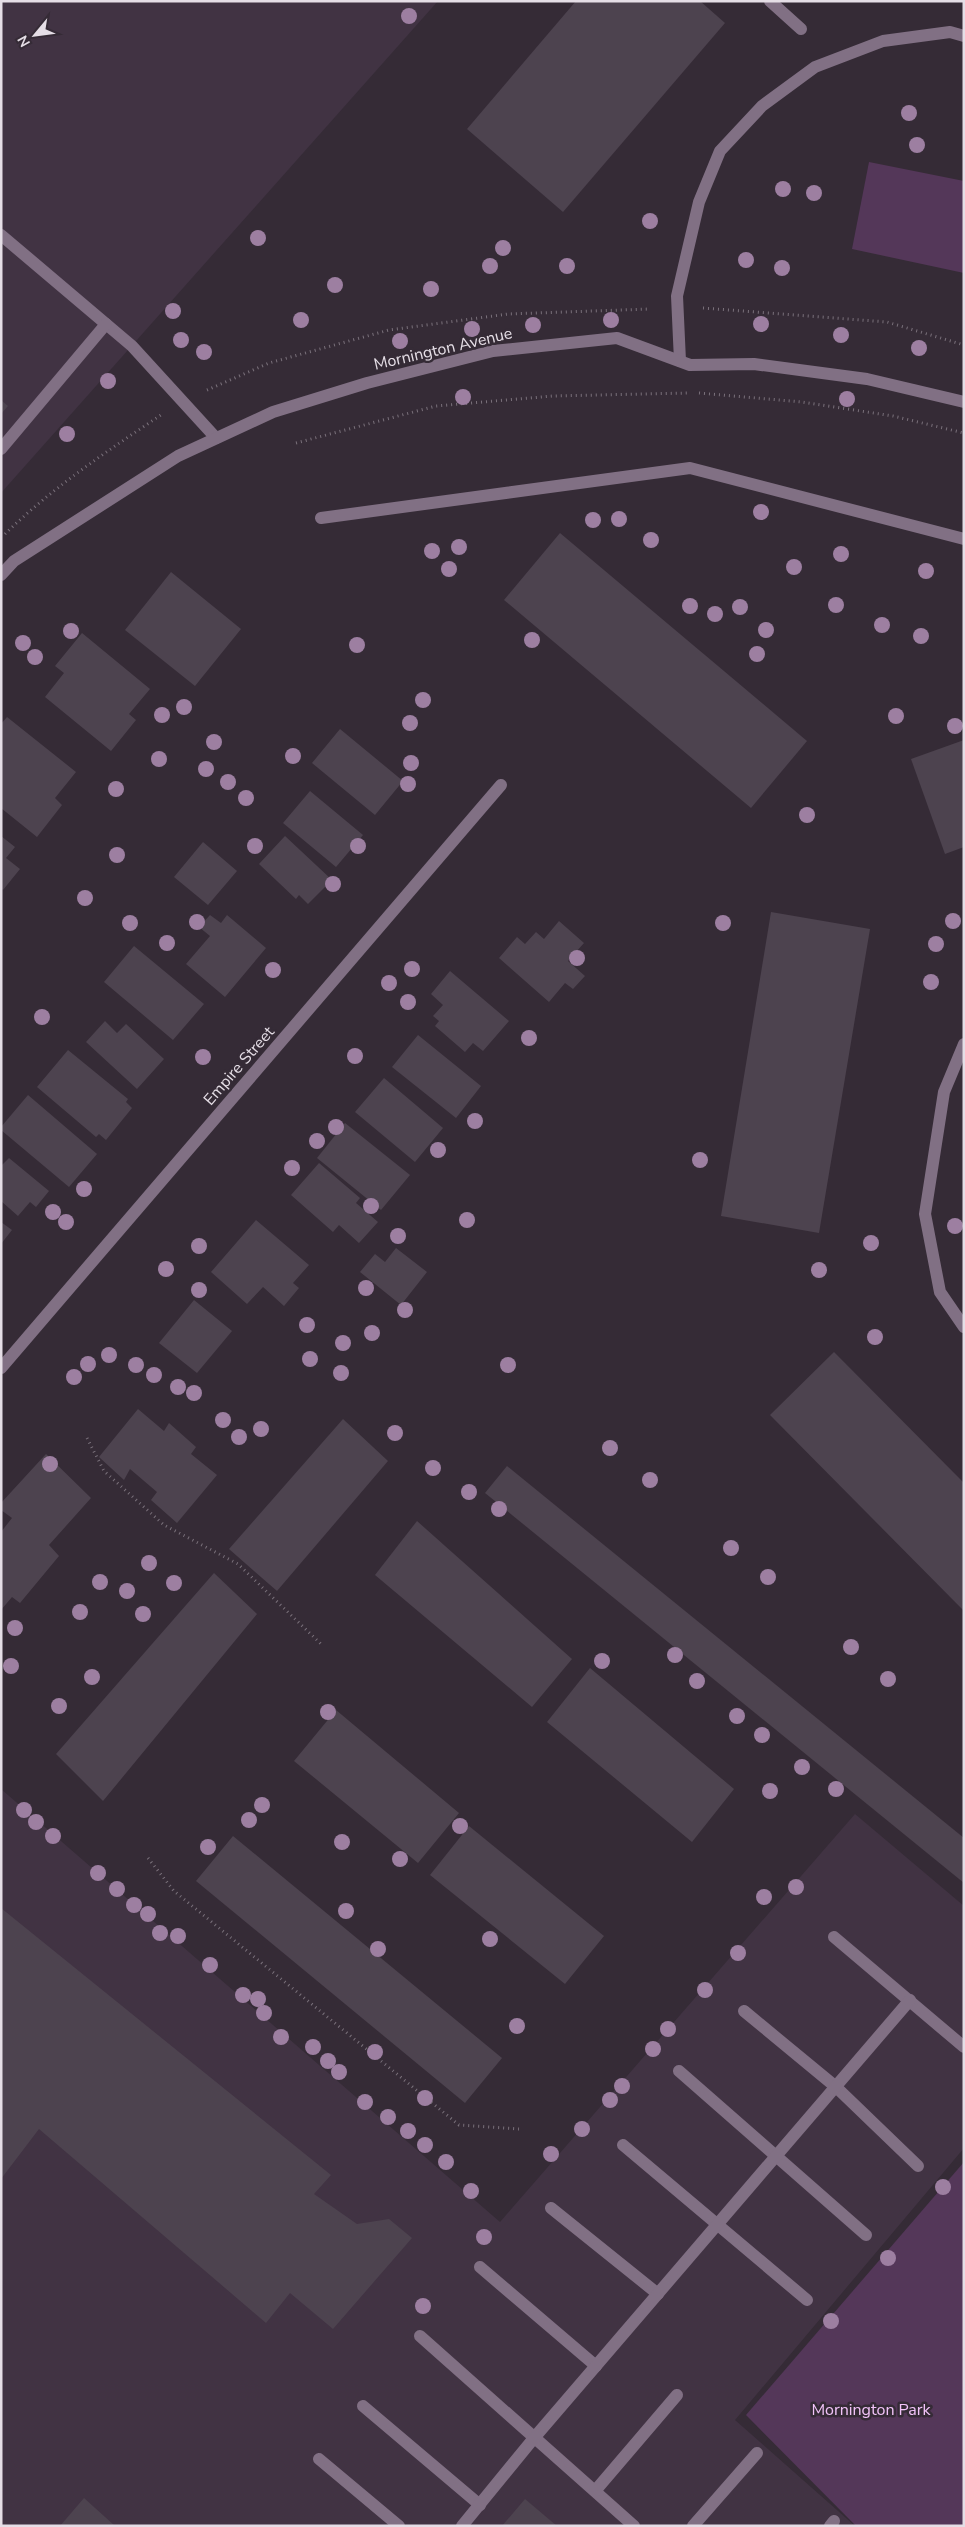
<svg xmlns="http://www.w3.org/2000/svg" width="965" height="2527" font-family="'Nunito Sans',sans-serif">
	<rect width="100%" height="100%" fill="#352b36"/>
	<!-- built -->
	<g fill="#413343">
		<polygon points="1,1 438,1 1,493"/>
		<polygon points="1,1789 500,2222 855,1814 964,1906 964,2148 735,2420 855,2526 1,2526"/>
	</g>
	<!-- green -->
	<g fill="#543759">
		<polygon points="869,162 964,181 964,273 852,249"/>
		<polygon points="964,2162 964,2526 856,2526 746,2415"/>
	</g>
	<!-- building -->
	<g fill="#4d434f">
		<polygon points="576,1 700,1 725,23 563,212 467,129"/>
		<polygon points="1,400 8,406 1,414"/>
		<polygon points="560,533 807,741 751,808 504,600"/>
		<polygon points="171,572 241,629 195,686 125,630"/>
		<polygon points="82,633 150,689 129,714 136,720 111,751 45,697 64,673 55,666"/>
		<polygon points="7,717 76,772 55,798 62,805 37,837 1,808 1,724"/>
		<polygon points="340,729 403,781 375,815 312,763"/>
		<polygon points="964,740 964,847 945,854 911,759"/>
		<polygon points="310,791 363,835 336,867 283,823"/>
		<polygon points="1,836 15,847 6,858 20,869 3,890 1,888"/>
		<polygon points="285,836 332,880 308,904 299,895 296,899 259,864"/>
		<polygon points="203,842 237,871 208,905 174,877"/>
		<polygon points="771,912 870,929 819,1233 721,1216"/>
		<polygon points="210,915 221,923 227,915 266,948 225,997 186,964 210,936 199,927"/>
		<polygon points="559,921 584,943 568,961 585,976 573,989 565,983 549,1002 499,958 517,937 525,944 536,932 544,939"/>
		<polygon points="134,946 204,1004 173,1040 104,982"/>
		<polygon points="450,971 509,1021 483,1051 473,1043 465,1052 435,1026 439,1021 433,1016 443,1005 431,994"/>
		<polygon points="105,1021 117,1033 126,1024 164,1059 137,1089 86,1042"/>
		<polygon points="418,1035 481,1086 456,1118 392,1067"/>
		<polygon points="68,1050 128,1099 126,1102 132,1108 106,1140 99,1134 96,1137 37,1087"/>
		<polygon points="384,1078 443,1128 415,1162 355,1112"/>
		<polygon points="28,1095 97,1154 69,1187 1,1130 1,1127"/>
		<polygon points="345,1123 410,1175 381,1210 317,1158"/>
		<polygon points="9,1158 49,1191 36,1207 30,1202 18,1216 1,1201 1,1166"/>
		<polygon points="319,1163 360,1198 356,1203 378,1222 359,1243 339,1225 333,1232 291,1195"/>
		<polygon points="256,1220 309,1265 293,1283 299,1288 284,1306 263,1287 247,1304 211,1272"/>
		<polygon points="1,1222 12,1230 1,1244"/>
		<polygon points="396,1248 427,1272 401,1305 360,1272 375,1254 385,1262"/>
		<polygon points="194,1300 232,1331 197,1373 159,1343"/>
		<polygon points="834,1352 964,1483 964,1611 770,1415"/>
		<polygon points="138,1409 164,1431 169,1423 196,1447 191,1454 217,1475 177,1523 151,1500 157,1492 130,1469 124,1480 99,1457"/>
		<polygon points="343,1419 388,1461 277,1591 229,1549"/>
		<polygon points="46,1454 91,1498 49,1545 59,1556 20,1603 12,1597 1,1610 1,1532 12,1518 1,1510 1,1503"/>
		<polygon points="507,1466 964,1838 964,1883 485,1493"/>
		<polygon points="417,1521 572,1659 532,1707 375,1575"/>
		<polygon points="214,1573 257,1614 103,1801 56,1754"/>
		<polygon points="590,1668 734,1789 692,1842 547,1722"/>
		<polygon points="336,1710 459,1813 418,1863 294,1761"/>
		<polygon points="469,1826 604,1936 565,1984 430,1875"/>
		<polygon points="233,1836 502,2058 465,2103 196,1881"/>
		<polygon points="1,1908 331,2175 314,2194 357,2224 389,2219 412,2238 333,2329 290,2293 266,2323 39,2129 1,2179"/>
		<polygon points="84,2498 115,2526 60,2526"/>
		<polygon points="525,2499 557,2526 502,2526"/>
	</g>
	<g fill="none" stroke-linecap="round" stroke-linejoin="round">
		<!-- path -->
		<g stroke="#7a717b" stroke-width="3" stroke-dasharray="1 4" stroke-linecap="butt">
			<polyline points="703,308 887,322 964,345"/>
			<polyline points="207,390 269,363 389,330 508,314 650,309"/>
			<polyline points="699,393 802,402 893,416 964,433"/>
			<polyline points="296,443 436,406 553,396 688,393"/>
			<path d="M 5,534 C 52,488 107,451 161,415"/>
			<polyline points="87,1438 104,1471 164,1525 238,1564 321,1644"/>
			<polyline points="148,1858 174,1891 459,2125 519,2129"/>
		</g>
		<!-- minor -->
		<g stroke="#817084" stroke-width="12">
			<polyline points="770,1 801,29"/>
			<polyline points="1,235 132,346 216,438"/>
			<polyline points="680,361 677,296 699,202 720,151 762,106 815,67 883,41 950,32 964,36"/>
			<polyline points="1,449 106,324"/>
			<polyline points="321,518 690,468 964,539"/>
			<polyline points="1,575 14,561 178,456 273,412 367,383 493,351 617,338 690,365 754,364 867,379 964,402"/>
			<polyline points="964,1044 944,1092 925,1214 940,1292 964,1327"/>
			<polyline points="1,1368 501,785"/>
			<polyline points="834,1937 964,2047"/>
			<polyline points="744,2011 836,2087 918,2166"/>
			<polyline points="679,2071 866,2235"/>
			<polyline points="623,2145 807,2300"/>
			<polyline points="551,2208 658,2294"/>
			<polyline points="480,2267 596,2366"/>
			<polyline points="420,2336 634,2526"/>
			<polyline points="363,2406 480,2505"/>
			<polyline points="319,2459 399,2526"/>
			<polyline points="595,2491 677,2395"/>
			<polyline points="462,2526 534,2438 910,2000"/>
			<polyline points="693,2526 757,2453"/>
			<polyline points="830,2526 834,2521"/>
		</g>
	</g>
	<!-- trees -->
	<g fill="#9d7fa1">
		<circle cx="409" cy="16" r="8"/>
		<circle cx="909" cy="113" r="8"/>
		<circle cx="917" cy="145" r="8"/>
		<circle cx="783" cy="189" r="8"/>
		<circle cx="814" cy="193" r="8"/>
		<circle cx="650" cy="221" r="8"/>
		<circle cx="258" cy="238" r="8"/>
		<circle cx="503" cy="248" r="8"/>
		<circle cx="746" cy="260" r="8"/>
		<circle cx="490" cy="266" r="8"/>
		<circle cx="567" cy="266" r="8"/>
		<circle cx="782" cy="268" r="8"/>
		<circle cx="335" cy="285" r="8"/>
		<circle cx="431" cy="289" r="8"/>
		<circle cx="173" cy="311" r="8"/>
		<circle cx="301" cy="320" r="8"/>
		<circle cx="611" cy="320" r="8"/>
		<circle cx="761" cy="324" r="8"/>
		<circle cx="533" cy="325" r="8"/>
		<circle cx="472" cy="329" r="8"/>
		<circle cx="841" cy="335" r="8"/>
		<circle cx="181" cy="340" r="8"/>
		<circle cx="400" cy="341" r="8"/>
		<circle cx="919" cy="348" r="8"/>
		<circle cx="204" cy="352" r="8"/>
		<circle cx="108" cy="381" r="8"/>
		<circle cx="463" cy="397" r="8"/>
		<circle cx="847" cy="399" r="8"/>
		<circle cx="67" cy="434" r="8"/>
		<circle cx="761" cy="512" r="8"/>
		<circle cx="619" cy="519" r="8"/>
		<circle cx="593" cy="520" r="8"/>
		<circle cx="651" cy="540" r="8"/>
		<circle cx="459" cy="547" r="8"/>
		<circle cx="432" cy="551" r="8"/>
		<circle cx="841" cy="554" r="8"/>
		<circle cx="794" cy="567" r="8"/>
		<circle cx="449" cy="569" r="8"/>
		<circle cx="926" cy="571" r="8"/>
		<circle cx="836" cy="605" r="8"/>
		<circle cx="690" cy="606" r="8"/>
		<circle cx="740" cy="607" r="8"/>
		<circle cx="715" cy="614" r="8"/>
		<circle cx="882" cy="625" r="8"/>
		<circle cx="766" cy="630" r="8"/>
		<circle cx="71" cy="631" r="8"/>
		<circle cx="921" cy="636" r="8"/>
		<circle cx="532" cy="640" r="8"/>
		<circle cx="23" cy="643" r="8"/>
		<circle cx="357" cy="645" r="8"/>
		<circle cx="757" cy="654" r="8"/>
		<circle cx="35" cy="657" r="8"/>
		<circle cx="423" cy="700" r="8"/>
		<circle cx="184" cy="707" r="8"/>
		<circle cx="162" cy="715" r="8"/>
		<circle cx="896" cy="716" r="8"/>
		<circle cx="410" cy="723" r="8"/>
		<circle cx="955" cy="726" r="8"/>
		<circle cx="214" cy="742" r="8"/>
		<circle cx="293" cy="756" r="8"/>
		<circle cx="159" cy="759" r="8"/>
		<circle cx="411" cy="763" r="8"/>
		<circle cx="206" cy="769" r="8"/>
		<circle cx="228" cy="782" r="8"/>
		<circle cx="408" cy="784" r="8"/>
		<circle cx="116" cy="789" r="8"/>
		<circle cx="246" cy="798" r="8"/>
		<circle cx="807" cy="815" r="8"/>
		<circle cx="255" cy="846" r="8"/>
		<circle cx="358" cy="846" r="8"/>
		<circle cx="117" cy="855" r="8"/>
		<circle cx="333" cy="884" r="8"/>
		<circle cx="85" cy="898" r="8"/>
		<circle cx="953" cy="921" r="8"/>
		<circle cx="197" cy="922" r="8"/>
		<circle cx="130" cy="923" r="8"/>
		<circle cx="723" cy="923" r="8"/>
		<circle cx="167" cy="943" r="8"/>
		<circle cx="936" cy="944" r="8"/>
		<circle cx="577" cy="958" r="8"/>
		<circle cx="412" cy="969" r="8"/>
		<circle cx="273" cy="970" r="8"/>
		<circle cx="931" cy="982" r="8"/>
		<circle cx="389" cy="983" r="8"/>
		<circle cx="408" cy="1002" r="8"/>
		<circle cx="42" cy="1017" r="8"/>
		<circle cx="529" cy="1038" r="8"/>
		<circle cx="355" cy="1056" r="8"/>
		<circle cx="203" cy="1057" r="8"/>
		<circle cx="475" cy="1121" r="8"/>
		<circle cx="336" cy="1127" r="8"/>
		<circle cx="317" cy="1141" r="8"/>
		<circle cx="438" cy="1150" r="8"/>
		<circle cx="700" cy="1160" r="8"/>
		<circle cx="292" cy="1168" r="8"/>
		<circle cx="84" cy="1189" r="8"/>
		<circle cx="371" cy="1206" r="8"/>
		<circle cx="53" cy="1212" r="8"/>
		<circle cx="467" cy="1220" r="8"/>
		<circle cx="66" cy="1222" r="8"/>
		<circle cx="955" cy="1226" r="8"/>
		<circle cx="398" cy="1236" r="8"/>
		<circle cx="871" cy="1243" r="8"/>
		<circle cx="199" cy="1246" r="8"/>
		<circle cx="166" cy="1269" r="8"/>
		<circle cx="819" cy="1270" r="8"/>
		<circle cx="366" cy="1288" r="8"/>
		<circle cx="199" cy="1290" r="8"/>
		<circle cx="405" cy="1310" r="8"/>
		<circle cx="307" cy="1325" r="8"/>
		<circle cx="372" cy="1333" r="8"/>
		<circle cx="875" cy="1337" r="8"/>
		<circle cx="343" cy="1343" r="8"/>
		<circle cx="109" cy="1355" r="8"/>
		<circle cx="310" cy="1359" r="8"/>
		<circle cx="88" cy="1364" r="8"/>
		<circle cx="136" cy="1365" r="8"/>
		<circle cx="508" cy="1365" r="8"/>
		<circle cx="341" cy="1373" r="8"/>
		<circle cx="154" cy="1375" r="8"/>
		<circle cx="74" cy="1377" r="8"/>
		<circle cx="178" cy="1387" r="8"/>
		<circle cx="194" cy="1393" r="8"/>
		<circle cx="223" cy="1420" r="8"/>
		<circle cx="261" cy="1429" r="8"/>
		<circle cx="395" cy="1433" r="8"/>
		<circle cx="239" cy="1437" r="8"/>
		<circle cx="610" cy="1448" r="8"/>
		<circle cx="50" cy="1464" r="8"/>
		<circle cx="433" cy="1468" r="8"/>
		<circle cx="650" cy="1480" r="8"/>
		<circle cx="469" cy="1492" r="8"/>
		<circle cx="499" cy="1509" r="8"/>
		<circle cx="731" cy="1548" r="8"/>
		<circle cx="149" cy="1563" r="8"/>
		<circle cx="768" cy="1577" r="8"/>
		<circle cx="100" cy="1582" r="8"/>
		<circle cx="174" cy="1583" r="8"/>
		<circle cx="127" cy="1591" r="8"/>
		<circle cx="80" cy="1612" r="8"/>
		<circle cx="143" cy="1614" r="8"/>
		<circle cx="15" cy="1628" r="8"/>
		<circle cx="851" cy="1647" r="8"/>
		<circle cx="675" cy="1655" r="8"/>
		<circle cx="602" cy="1661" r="8"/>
		<circle cx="11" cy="1666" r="8"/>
		<circle cx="92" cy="1677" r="8"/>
		<circle cx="888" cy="1679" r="8"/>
		<circle cx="697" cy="1681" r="8"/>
		<circle cx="59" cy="1706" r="8"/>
		<circle cx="328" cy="1712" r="8"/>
		<circle cx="737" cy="1716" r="8"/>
		<circle cx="762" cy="1735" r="8"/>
		<circle cx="802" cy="1767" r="8"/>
		<circle cx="836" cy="1789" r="8"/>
		<circle cx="770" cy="1791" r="8"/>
		<circle cx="262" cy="1805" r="8"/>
		<circle cx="24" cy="1810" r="8"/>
		<circle cx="249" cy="1820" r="8"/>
		<circle cx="36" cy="1822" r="8"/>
		<circle cx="460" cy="1826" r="8"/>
		<circle cx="53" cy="1836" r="8"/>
		<circle cx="342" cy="1842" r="8"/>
		<circle cx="208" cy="1847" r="8"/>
		<circle cx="400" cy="1859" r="8"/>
		<circle cx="98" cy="1873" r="8"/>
		<circle cx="796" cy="1887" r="8"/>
		<circle cx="117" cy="1889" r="8"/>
		<circle cx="764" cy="1897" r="8"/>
		<circle cx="134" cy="1905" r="8"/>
		<circle cx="346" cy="1911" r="8"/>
		<circle cx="148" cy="1914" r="8"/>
		<circle cx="160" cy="1933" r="8"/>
		<circle cx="178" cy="1936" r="8"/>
		<circle cx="490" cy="1939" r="8"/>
		<circle cx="378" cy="1949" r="8"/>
		<circle cx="738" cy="1953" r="8"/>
		<circle cx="210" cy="1965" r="8"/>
		<circle cx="705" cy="1990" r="8"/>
		<circle cx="243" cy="1995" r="8"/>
		<circle cx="258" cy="1999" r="8"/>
		<circle cx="264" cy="2013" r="8"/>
		<circle cx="517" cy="2026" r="8"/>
		<circle cx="668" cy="2029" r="8"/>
		<circle cx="281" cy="2037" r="8"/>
		<circle cx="313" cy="2047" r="8"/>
		<circle cx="653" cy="2049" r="8"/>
		<circle cx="375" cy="2052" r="8"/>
		<circle cx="328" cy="2061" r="8"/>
		<circle cx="339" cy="2072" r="8"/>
		<circle cx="622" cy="2086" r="8"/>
		<circle cx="425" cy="2098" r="8"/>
		<circle cx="610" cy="2100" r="8"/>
		<circle cx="365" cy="2102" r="8"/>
		<circle cx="388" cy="2117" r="8"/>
		<circle cx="582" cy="2129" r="8"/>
		<circle cx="408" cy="2131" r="8"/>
		<circle cx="425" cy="2145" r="8"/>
		<circle cx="551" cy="2154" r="8"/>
		<circle cx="446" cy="2162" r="8"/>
		<circle cx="943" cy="2187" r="8"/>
		<circle cx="471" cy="2191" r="8"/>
		<circle cx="484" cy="2237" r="8"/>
		<circle cx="888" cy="2258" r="8"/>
		<circle cx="423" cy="2306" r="8"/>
		<circle cx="831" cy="2321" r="8"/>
	</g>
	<g text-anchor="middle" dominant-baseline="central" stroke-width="5" stroke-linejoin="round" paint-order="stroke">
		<!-- street labels -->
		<g font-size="16" fill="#e5dee6" stroke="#352b36">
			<text transform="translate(443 349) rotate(-13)">Mornington Avenue</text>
			<text transform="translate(239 1066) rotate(-49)">Empire Street</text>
		</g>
		<!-- park labels -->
		<g font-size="16" fill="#f2c3f9" stroke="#352b36">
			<text x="871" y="2410">Mornington Park</text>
		</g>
	</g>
	<!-- border -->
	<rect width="965" height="2527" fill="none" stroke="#e5dee6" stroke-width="5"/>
	<!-- north arrow -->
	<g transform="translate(35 35) rotate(241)" stroke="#352b36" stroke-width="4" paint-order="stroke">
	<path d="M0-4L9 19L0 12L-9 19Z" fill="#e5dee6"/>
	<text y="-8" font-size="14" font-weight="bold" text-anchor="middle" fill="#e5dee6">N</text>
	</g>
</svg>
